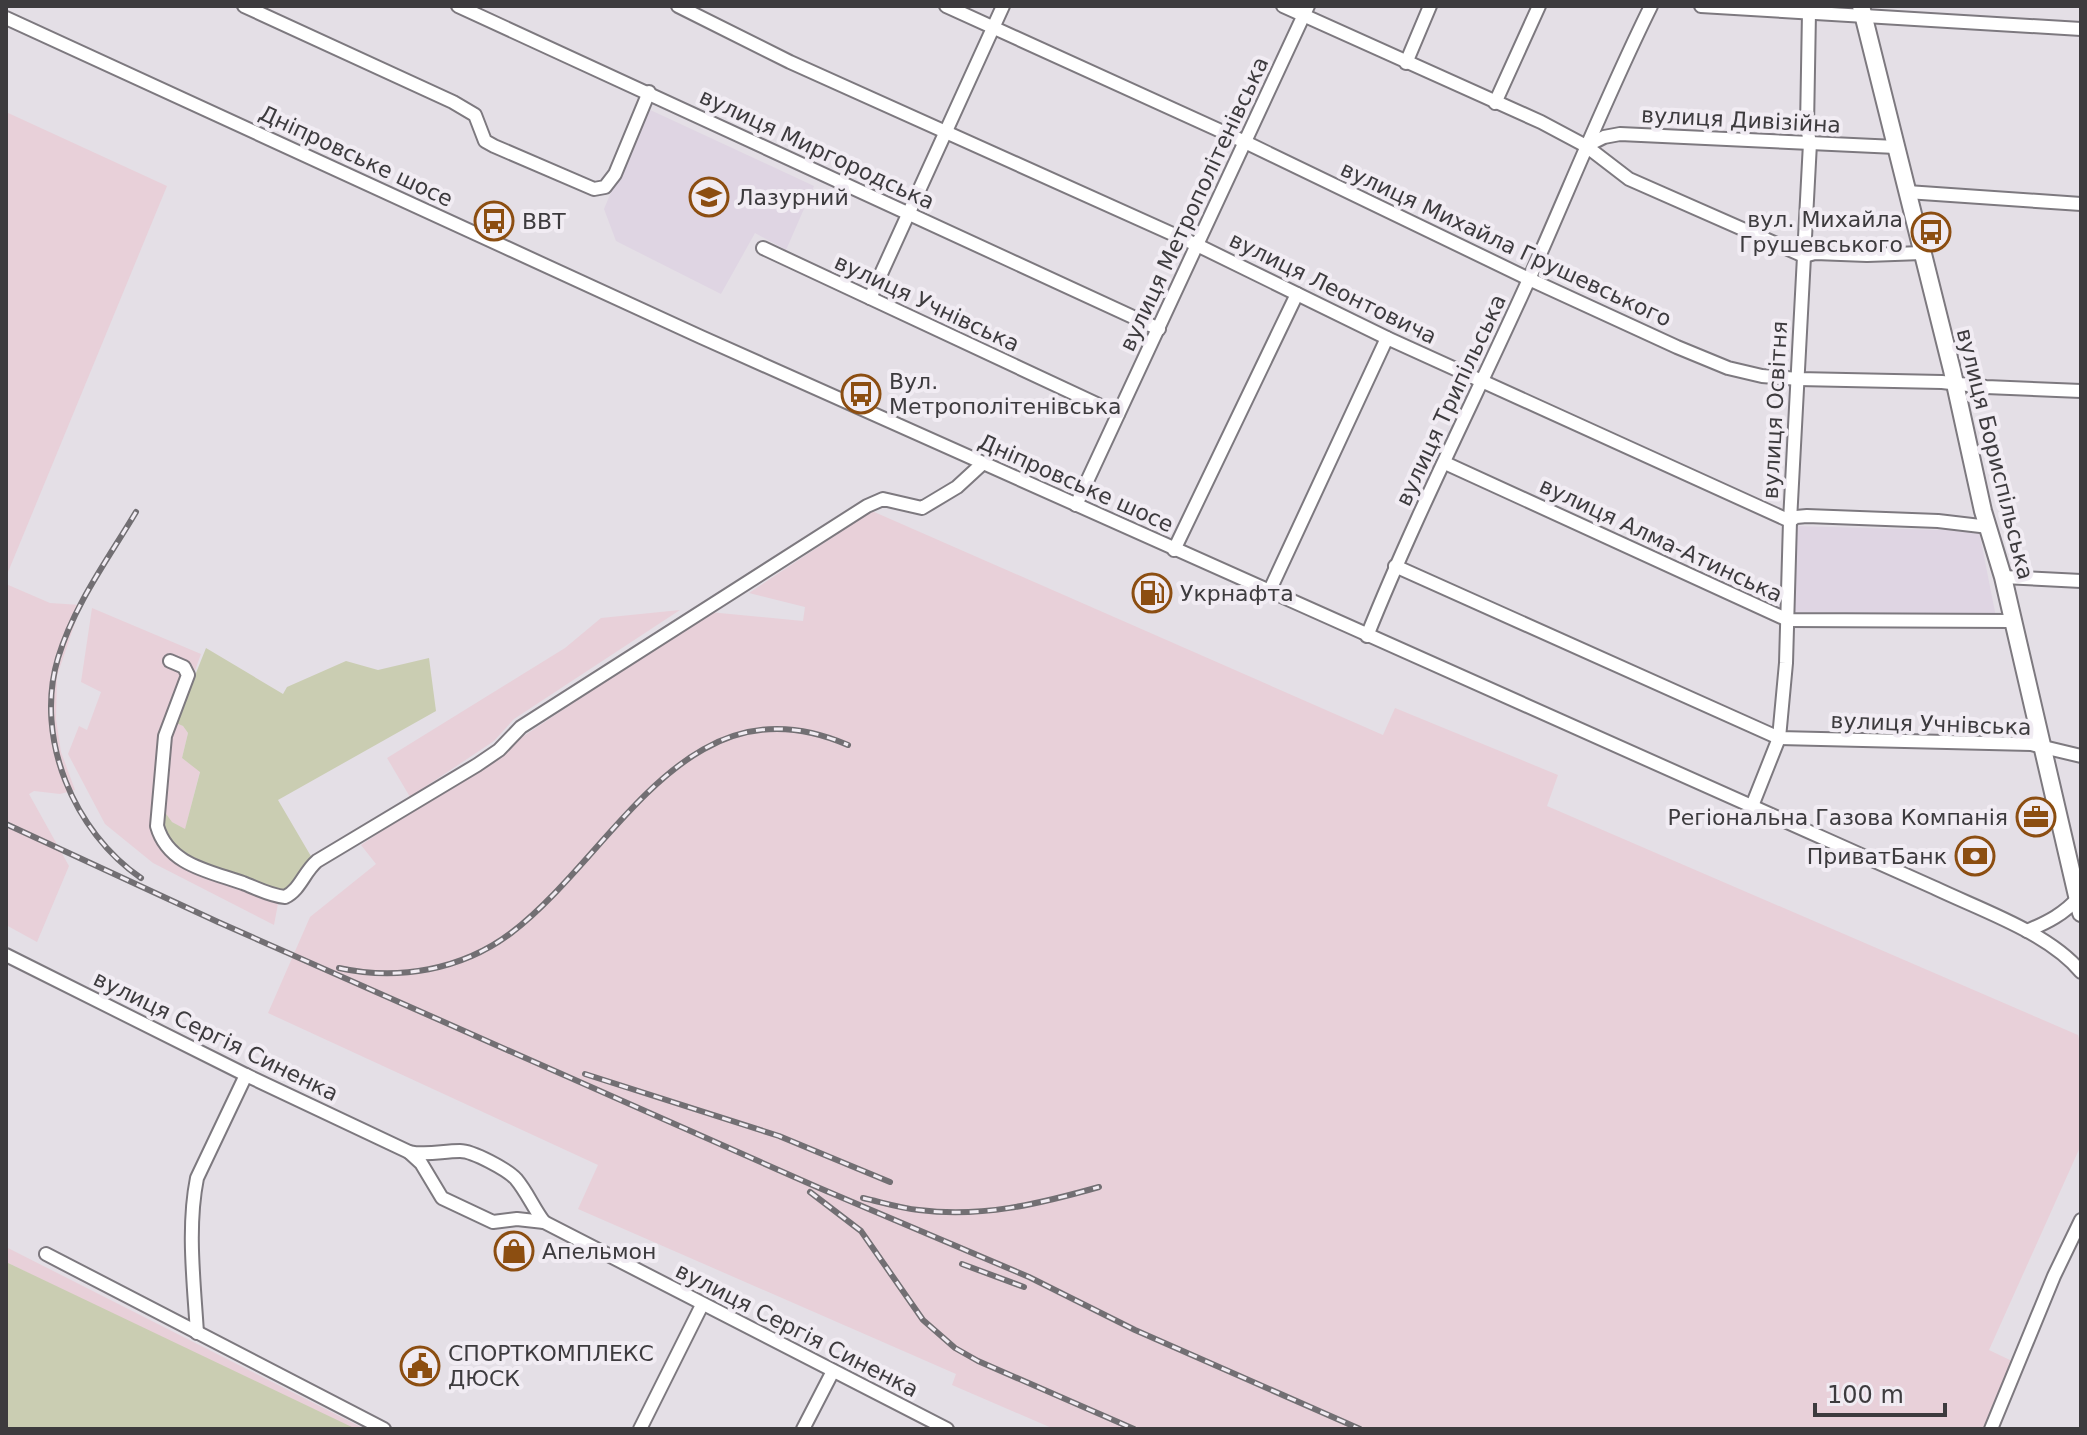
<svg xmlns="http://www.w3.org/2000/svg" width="2087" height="1435" font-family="'DejaVu Sans',sans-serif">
	<rect width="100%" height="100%" fill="#e4dfe6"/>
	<!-- built -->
	<g fill="#dfd5e3">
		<polygon points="646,108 814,186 786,250 755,233 721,294 616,241 604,209"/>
		<polygon points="1793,526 1979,531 1996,617 1792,613"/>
	</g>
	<!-- industrial -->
	<g fill="#e8d0d9">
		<polygon points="6,112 167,186 6,577"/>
		<polygon points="872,511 1383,735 1395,708 1558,775 1547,806 2078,1035 2081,1048 2081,1145 1989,1350 2012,1361 1983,1429 1054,1429 952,1385 956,1374 578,1209 598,1165 268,1013 310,917 376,864 361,845 709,612 803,621 805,607 749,593"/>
		<polygon points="6,584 50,603 81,605 57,676 56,719 61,752 75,790 60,794 34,791 29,794 69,866 37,942 6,925"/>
		<polygon points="92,608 201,654 176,723 183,726 188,733 182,758 200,771 185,830 172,822 164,830 280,893 274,925 153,863 105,824 68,754 79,726 87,730 101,692 81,682"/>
		<polygon points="680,610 514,719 494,741 410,797 387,758 565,648 601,618"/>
		<polygon points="6,1247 365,1429 340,1429 6,1262"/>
	</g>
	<!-- green -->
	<g fill="#cacdb2">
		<path d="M 206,648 L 283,694 L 287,687 L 346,661 L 378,670 L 429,658 L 436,711 L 278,800 L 312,858 L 291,889 L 280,893 C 257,884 190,863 175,848 C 164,837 163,821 161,807 L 172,822 L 185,829 L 200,772 L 182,758 L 188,733 L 183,726 L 176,723 Z"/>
		<polygon points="6,1262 356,1429 6,1429"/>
	</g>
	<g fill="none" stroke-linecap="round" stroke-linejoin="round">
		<defs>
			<g id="minor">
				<polyline points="244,6 453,102 475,115 485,141 494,146 594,189 605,187 615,174 649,92"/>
				<polyline points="458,6 1159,329"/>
				<polyline points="678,6 790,62 1197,245 1387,338 1790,521 1796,517 1807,516 1938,521 1989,527"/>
				<polyline points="946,6 1245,142 1529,279 1677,347 1728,368 1762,376 1798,379 1942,382 1986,387 2081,391"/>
				<polyline points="1283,6 1541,122 1586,146 1629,179 1804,256 1815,253 1867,255 1922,253"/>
				<polyline points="1701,6 2081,29"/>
				<path d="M 6,18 L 701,337 L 1935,888 C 1981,910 2049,933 2081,972"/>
				<polyline points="1406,63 1430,6"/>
				<polyline points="1495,103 1539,6"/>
				<polyline points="1586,146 1604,137 1620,134 1896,147"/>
				<polyline points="1907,192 2081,204"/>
				<polyline points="763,248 1118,414"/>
				<polyline points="870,298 1003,6"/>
				<polyline points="1445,463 1788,620 2012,621"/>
				<polyline points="1076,505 1308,6"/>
				<polyline points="1174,550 1297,294"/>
				<polyline points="1395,566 1779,738 2031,744 2081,756"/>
				<polyline points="2003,577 2081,581"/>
				<polyline points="1269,592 1387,338"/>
				<path d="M 1367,636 C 1416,514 1476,397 1530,277 C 1570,187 1607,95 1651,6"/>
				<path d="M 170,661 L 184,667 L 188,675 L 165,736 L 157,826 C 168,865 209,871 243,883 C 256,888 271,896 285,897 C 300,890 304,872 317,861 L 477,765 L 499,750 L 521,727 L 867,506 L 883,499 L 922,508 L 957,487 L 982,464"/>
				<polyline points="1752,806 1779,738 1786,663 1790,521 1810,143 1807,127 1809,12"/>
				<path d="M 2027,931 C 2048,922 2064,914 2079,897"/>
				<path d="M 6,955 L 246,1075 L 409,1152 C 427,1156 442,1151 460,1151 C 473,1151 508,1170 516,1179 C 527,1192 534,1209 544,1222"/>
				<polyline points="409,1152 421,1163 442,1198 493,1222 517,1219 544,1222 947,1429"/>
				<polyline points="46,1254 384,1429"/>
				<path d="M 197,1333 C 194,1283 187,1228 197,1178 L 246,1075"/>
				<polyline points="640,1429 702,1305"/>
				<polyline points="803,1429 833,1371"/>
				<polyline points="1991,1429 2054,1276 2081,1220"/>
			</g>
			<polyline id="major" points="1861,6 1952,370 1983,511 2003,577 2081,913"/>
		</defs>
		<!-- minor casing -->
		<use href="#minor" stroke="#7d797f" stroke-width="16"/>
		<!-- major casing -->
		<use href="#major" stroke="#7d797f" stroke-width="20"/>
		<!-- minor -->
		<use href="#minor" stroke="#fff" stroke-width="12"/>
		<!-- major -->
		<use href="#major" stroke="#fff" stroke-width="16"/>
		<defs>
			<g id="rail">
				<path d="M 136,512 C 108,559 74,605 58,658 C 34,738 74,832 141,878"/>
				<polyline points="6,824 218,922 817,1187 1029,1277 1135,1330 1360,1429"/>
				<path d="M 339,968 C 398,981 462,970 511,933 C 617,852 686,675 848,745"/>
				<polyline points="585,1074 779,1136 890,1182"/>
				<polyline points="810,1192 861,1231 923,1320 955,1348 978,1361 1134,1429"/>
				<path d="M 863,1198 C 881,1202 900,1208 919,1210 C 981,1218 1039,1204 1099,1187"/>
				<polyline points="962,1264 1024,1287"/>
			</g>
		</defs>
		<!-- rail casing -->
		<use href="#rail" stroke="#726f73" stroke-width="6"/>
		<!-- rail -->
		<use href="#rail" stroke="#f1ecf3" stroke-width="3" stroke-dasharray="9" stroke-linecap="butt"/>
	</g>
	<!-- icons -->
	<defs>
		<symbol id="school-ring" viewBox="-11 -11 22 22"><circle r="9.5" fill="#f1ecf3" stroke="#8c4e11" stroke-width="1.5"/><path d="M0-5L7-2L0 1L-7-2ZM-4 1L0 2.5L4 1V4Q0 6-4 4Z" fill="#8c4e11"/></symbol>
		<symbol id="bus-ring" viewBox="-11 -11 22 22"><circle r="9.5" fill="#f1ecf3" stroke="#8c4e11" stroke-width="1.5"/><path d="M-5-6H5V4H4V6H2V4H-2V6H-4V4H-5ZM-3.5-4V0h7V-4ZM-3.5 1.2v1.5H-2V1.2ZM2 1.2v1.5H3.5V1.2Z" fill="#8c4e11"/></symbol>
		<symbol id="fuel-ring" viewBox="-11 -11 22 22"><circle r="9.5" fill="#f1ecf3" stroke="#8c4e11" stroke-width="1.5"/><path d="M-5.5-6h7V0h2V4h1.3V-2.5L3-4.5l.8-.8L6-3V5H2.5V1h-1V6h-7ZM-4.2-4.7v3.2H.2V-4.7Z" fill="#8c4e11"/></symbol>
		<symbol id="office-ring" viewBox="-11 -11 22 22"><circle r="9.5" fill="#f1ecf3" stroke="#8c4e11" stroke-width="1.5"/><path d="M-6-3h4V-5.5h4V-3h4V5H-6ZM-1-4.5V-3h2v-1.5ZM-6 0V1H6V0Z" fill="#8c4e11"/></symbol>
		<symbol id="bank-ring" viewBox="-11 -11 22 22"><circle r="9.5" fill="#f1ecf3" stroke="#8c4e11" stroke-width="1.5"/><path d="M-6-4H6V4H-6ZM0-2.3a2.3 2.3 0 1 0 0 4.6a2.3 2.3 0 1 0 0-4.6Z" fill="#8c4e11"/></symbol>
		<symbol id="shop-ring" viewBox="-11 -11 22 22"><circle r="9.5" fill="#f1ecf3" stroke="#8c4e11" stroke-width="1.5"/><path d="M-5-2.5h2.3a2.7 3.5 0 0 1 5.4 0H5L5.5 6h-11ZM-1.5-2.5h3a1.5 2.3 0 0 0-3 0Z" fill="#8c4e11"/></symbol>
		<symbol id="civic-ring" viewBox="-11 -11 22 22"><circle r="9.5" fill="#f1ecf3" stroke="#8c4e11" stroke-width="1.5"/><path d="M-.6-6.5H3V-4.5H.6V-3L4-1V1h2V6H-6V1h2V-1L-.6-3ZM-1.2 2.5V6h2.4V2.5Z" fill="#8c4e11"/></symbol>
	</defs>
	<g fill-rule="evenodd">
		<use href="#school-ring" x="687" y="175" width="44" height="44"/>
		<use href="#bus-ring" x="472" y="199" width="44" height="44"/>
		<use href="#bus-ring" x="1909" y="210" width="44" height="44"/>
		<use href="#bus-ring" x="839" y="372" width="44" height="44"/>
		<use href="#fuel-ring" x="1130" y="571" width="44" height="44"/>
		<use href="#office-ring" x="2014" y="795" width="44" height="44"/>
		<use href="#bank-ring" x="1953" y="834" width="44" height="44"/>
		<use href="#shop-ring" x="492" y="1229" width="44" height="44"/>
		<use href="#civic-ring" x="398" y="1344" width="44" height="44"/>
	</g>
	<g text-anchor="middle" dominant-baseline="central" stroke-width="8" stroke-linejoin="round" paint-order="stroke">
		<!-- street labels -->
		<g font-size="22" fill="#3d3b3e" stroke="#f1ecf3">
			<text transform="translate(1741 120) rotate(3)">вулиця Дивізійна</text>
			<text transform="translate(817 149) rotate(25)">вулиця Миргородська</text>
			<text transform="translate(356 156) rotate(25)">Дніпровське шосе</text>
			<text transform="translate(1194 204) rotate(-65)">вулиця Метрополітенівська</text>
			<text transform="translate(1506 244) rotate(25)">вулиця Михайла Грушевського</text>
			<text transform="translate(1333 288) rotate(26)">вулиця Леонтовича</text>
			<text transform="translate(927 303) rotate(25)">вулиця Учнівська</text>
			<text transform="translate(1451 400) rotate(-65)">вулиця Трипільська</text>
			<text transform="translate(1775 410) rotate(-87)">вулиця Освітня</text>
			<text transform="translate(1995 454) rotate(76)">вулиця Бориспільська</text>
			<text transform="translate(1076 483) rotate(24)">Дніпровське шосе</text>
			<text transform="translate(1661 540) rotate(25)">вулиця Алма-Атинська</text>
			<text transform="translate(1931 724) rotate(2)">вулиця Учнівська</text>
			<text transform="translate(216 1036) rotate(26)">вулиця Сергія Синенка</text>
			<text transform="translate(797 1330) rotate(27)">вулиця Сергія Синенка</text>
		</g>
		<!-- poi labels -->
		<g font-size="22" fill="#3d3b3e" stroke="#f1ecf3" text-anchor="start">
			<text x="737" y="197">Лазурний</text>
			<text x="1903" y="219" text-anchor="end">вул. Михайла<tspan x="1903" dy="25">Грушевського</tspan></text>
			<text x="522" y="221">ВВТ</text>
			<text x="889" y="381">Вул.<tspan x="889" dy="25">Метрополітенівська</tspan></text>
			<text x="1180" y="593">Укрнафта</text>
			<text x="2008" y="817" text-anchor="end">Регіональна Газова Компанія</text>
			<text x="1947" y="856" text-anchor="end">ПриватБанк</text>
			<text x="542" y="1251">Апельмон</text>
			<text x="448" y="1353">СПОРТКОМПЛЕКС<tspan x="448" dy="25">ДЮСК</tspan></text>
		</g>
	</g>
	<!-- border -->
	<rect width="2087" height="1435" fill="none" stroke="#3d3b3e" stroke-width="16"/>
	<!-- scale -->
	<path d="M1815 1403v12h130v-12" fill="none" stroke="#3d3b3e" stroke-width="4"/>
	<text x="1827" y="1403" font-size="24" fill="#3d3b3e" stroke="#f1ecf3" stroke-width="6" paint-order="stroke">100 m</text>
</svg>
